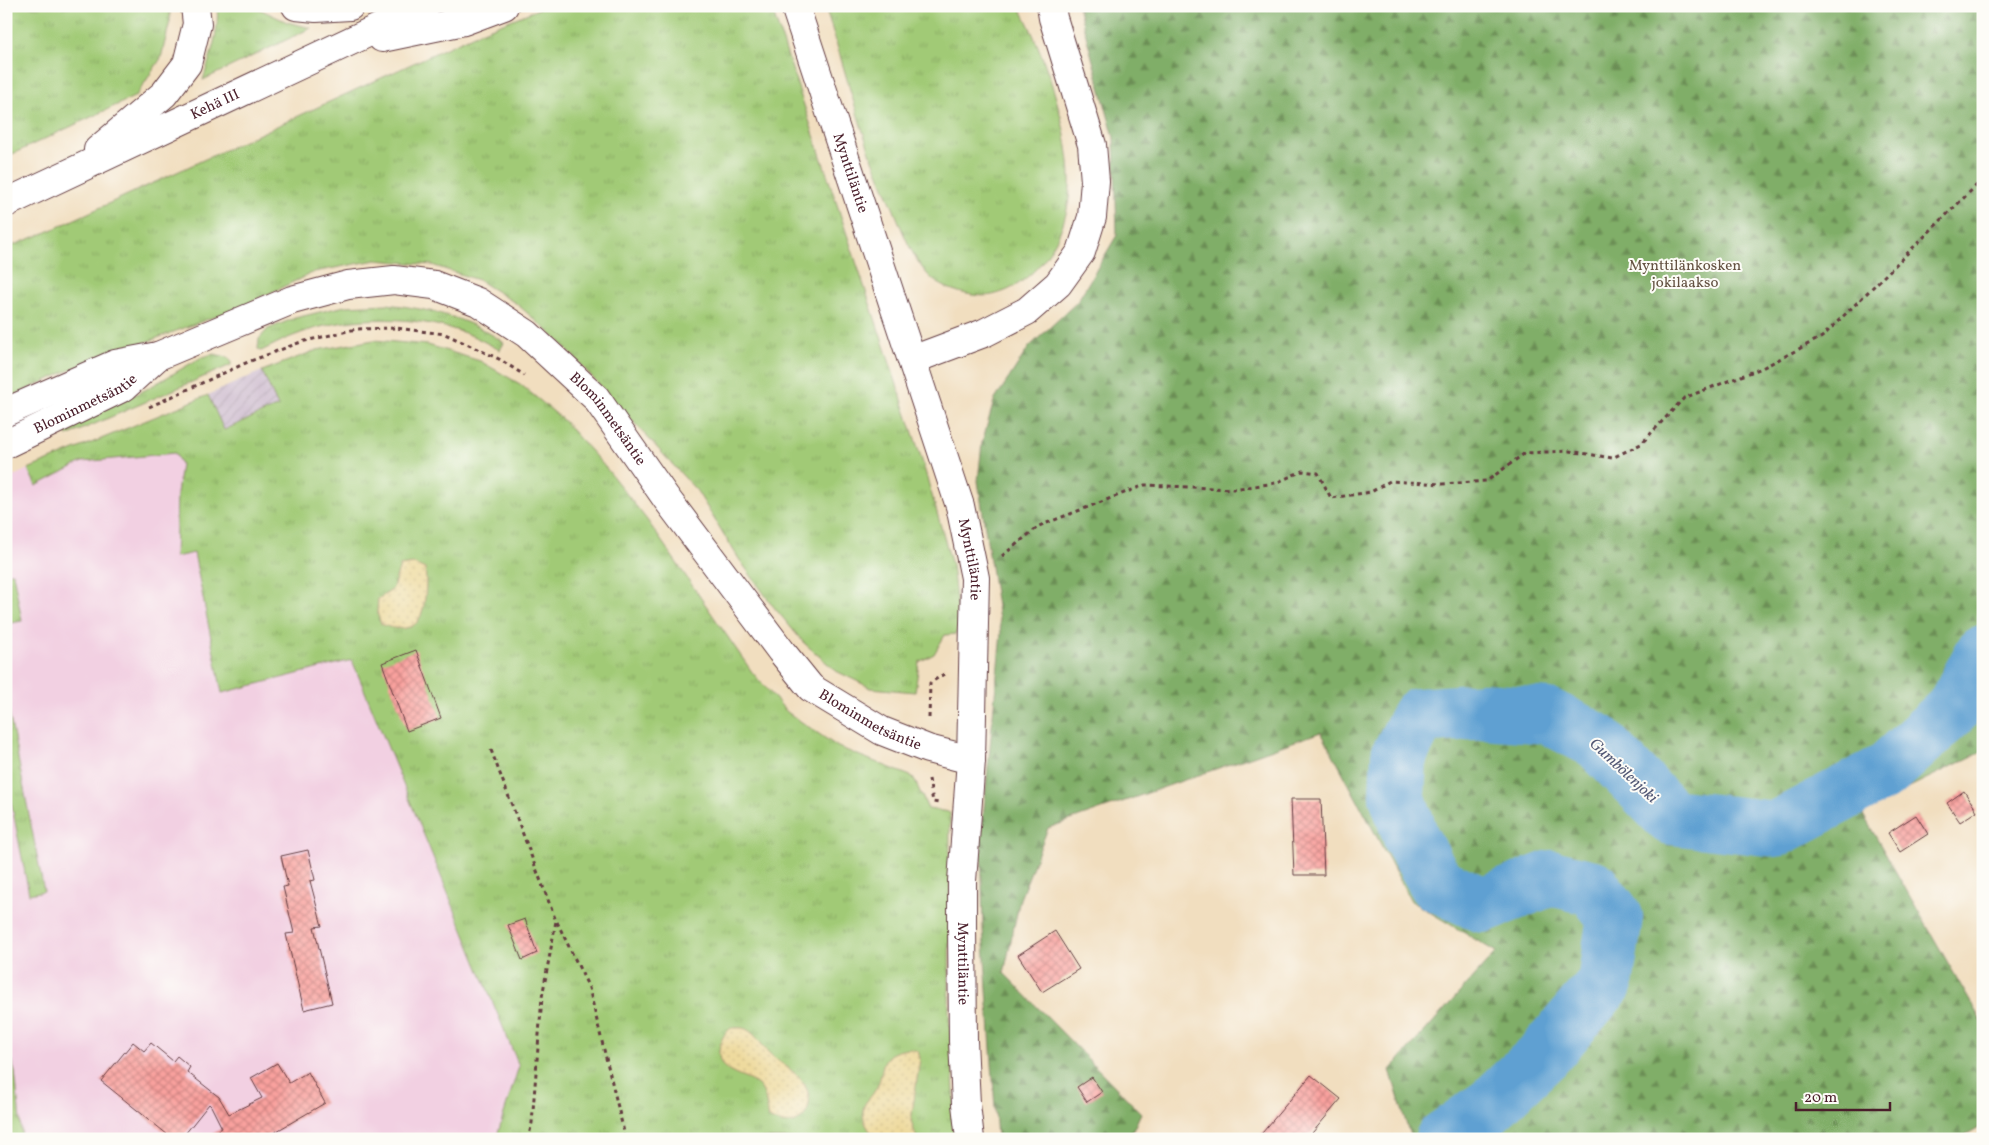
<svg xmlns="http://www.w3.org/2000/svg" width="1989" height="1145" font-family="Vollkorn,serif">
	<defs>
		<pattern id="industrial-furrows" width="10" height="10" patternUnits="userSpaceOnUse" patternTransform="scale(1.25)"><rect width="10" height="10" fill="#cfbed0"/><path d="M-1 1l2-2M0 10L10 0M9 11l2-2" fill="none" stroke="#b3a3b3"/></pattern>
		<pattern id="grass-tufts" width="24" height="20" patternUnits="userSpaceOnUse" patternTransform="scale(1.25)"><rect width="24" height="20" fill="#a1ca76"/><path d="M3 7l-1-3M5 7V3M7 7l1-3M15 17l-1-3M17 17v-4M19 17l1-3" fill="none" stroke="#8cad66"/></pattern>
		<pattern id="forest-firs" width="22" height="20" patternUnits="userSpaceOnUse" patternTransform="scale(1.25)"><rect width="22" height="20" fill="#80ae67"/><path d="M5 1l3.5 6h-7zM16 11l3.5 6h-7z" fill="#6b8d55"/></pattern>
		<pattern id="sand-dots" width="8" height="8" patternUnits="userSpaceOnUse" patternTransform="scale(1.25)"><rect width="8" height="8" fill="#eeda9e"/><path d="M2 2h.1M6 6h.1" fill="none" stroke="#cebb88" stroke-width="1.8" stroke-linecap="round"/></pattern>
		<pattern id="building-cross-hatch" width="8" height="8" patternUnits="userSpaceOnUse" patternTransform="scale(1.25)"><rect width="8" height="8" fill="#f9a19e"/><path d="M0 0l8 8M0 8l8-8" fill="none" stroke="#cc8381"/></pattern>
	</defs>
	<rect width="100%" height="100%" fill="#fdfcf7"/>
	<filter id="ink" filterUnits="userSpaceOnUse"><feTurbulence type="fractalNoise" baseFrequency=".02" numOctaves="2"/><feDisplacementMap in="SourceGraphic" scale="10" xChannelSelector="R" yChannelSelector="G"/><feConvolveMatrix kernelMatrix="1 2 1 2 8 2 1 2 1" color-interpolation-filters="sRGB"/></filter>
	<filter id="wash" filterUnits="userSpaceOnUse"><feTurbulence type="fractalNoise" baseFrequency=".0096" numOctaves="4" result="noise"/><feDisplacementMap in="SourceGraphic" scale="20" xChannelSelector="R" yChannelSelector="G"/><feGaussianBlur stdDeviation="1.12" result="paint"/><feColorMatrix in="noise" values="0 0 0 0 0 0 0 0 0 0 0 0 0 0 0 0 0 1.4 0 .05"/><feComposite in="paint" operator="in"/></filter>
	<g filter="url(#wash)">
		<rect width="100%" height="100%" fill="#f1debf"/>
		<!-- built -->
		<polygon fill="#f2d0e2" points="175,453 181,464 177,494 175,557 194,553 222,692 352,660 519,1066 496,1139 22,1139 15,1072 6,1044 6,480 28,469 36,486 82,462"/>
		<!-- industrial -->
		<polygon fill="url(#industrial-furrows)" points="262,371 278,406 224,430 208,395"/>
		<!-- grass -->
		<g fill="url(#grass-tufts)" stroke="#767450">
			<polygon points="6,6 170,6 170,21 161,58 136,96 6,157"/>
			<path d="M 217,6 L 253,6 L 287,22 L 311,28 L 203,80 C 210,57 220,31 217,6 Z"/>
			<polygon points="546,6 771,6 921,457 952,565 959,622 956,634 945,635 934,654 919,662 915,692 871,688 836,671 803,642 773,606 739,559 697,491 558,340 517,304 478,280 432,265 376,260 314,272 241,307 65,372 6,399 6,248 47,232 483,31"/>
			<path d="M 825,6 L 1019,6 C 1045,52 1079,153 1068,205 C 1063,230 1052,253 1034,271 C 1022,282 1012,290 996,294 C 978,300 942,290 929,276 C 912,258 903,232 894,210 C 887,193 879,175 872,158 C 854,108 841,56 825,6 Z"/>
			<path d="M 387,304 C 428,309 471,318 504,343 L 500,350 C 488,344 475,336 462,332 C 408,314 345,315 293,336 C 282,340 272,346 261,351 L 258,349 L 259,339 L 268,329 L 295,318 L 345,306 Z"/>
			<polygon points="374,340 428,345 480,361 520,384 561,418 606,468 647,520 752,672 787,712 838,747 913,777 928,809 950,812 949,1011 957,1139 496,1139 519,1066 352,660 222,693 194,553 175,557 177,494 181,464 175,453 82,462 36,486 28,469 208,395 224,430 278,406 262,371 317,350"/>
			<polygon points="214,354 227,357 231,360 231,365 67,436 63,428 145,390 202,357"/>
			<polygon points="9,573 13,573 22,621 6,624 6,577"/>
			<polygon points="6,697 44,891 29,894 6,775"/>
			<polygon points="6,1044 15,1072 22,1139 6,1139"/>
		</g>
		<!-- forest -->
		<polygon fill="url(#forest-firs)" stroke="#656649" points="1078,6 1983,6 1983,751 1861,811 1983,1024 1983,1125 1958,1139 1411,1139 1390,1070 1496,952 1411,901 1321,732 1048,828 1020,899 1004,973 1141,1113 1129,1139 997,1139 983,929 981,839 1001,633 978,481 982,443 994,401 1029,347 1077,302 1117,235 1114,138"/>
		<!-- sand -->
		<g fill="url(#sand-dots)" stroke="#9c7c64">
			<path d="M 414,564 L 425,569 C 427,581 426,610 418,621 C 410,632 391,629 381,624 L 377,612 L 378,599 L 392,590 L 400,566 Z"/>
			<path d="M 731,1028 C 735,1028 742,1027 746,1029 C 756,1034 760,1043 767,1051 C 779,1064 798,1071 806,1087 C 818,1113 795,1134 769,1118 C 766,1108 767,1093 758,1085 C 745,1075 718,1075 719,1052 C 720,1041 723,1035 731,1028 Z"/>
			<path d="M 909,1049 L 918,1051 L 920,1058 L 911,1121 L 917,1139 L 875,1139 C 869,1128 864,1126 863,1112 C 863,1102 870,1099 874,1092 C 888,1072 873,1053 909,1049 Z"/>
		</g>
		<g fill="none" stroke-linecap="round" stroke-linejoin="round">
			<!-- river -->
			<polyline stroke="#5ea0d2" stroke-width="56" points="1443,1139 1490,1106 1544,1055 1605,983 1615,917 1593,888 1551,878 1482,905 1437,884 1412,840 1397,796 1399,755 1419,716 1484,711 1548,716 1597,741 1671,817 1776,829 1886,771 1953,709 1983,653"/>
		</g>
		<g id="blocks">
			<!-- building -->
			<g fill="url(#building-cross-hatch)">
				<polygon points="416,650 441,718 407,731 382,663"/>
				<polygon points="1964,791 1977,811 1960,822 1947,803"/>
				<polygon points="1291,799 1321,799 1324,875 1294,875"/>
				<polygon points="1916,815 1928,834 1900,852 1888,833"/>
				<polygon points="308,850 315,880 310,881 322,926 314,927 332,1003 304,1010 286,934 294,933 283,887 288,886 281,856"/>
				<polygon points="525,919 537,953 522,960 508,925"/>
				<polygon points="1055,931 1079,969 1042,992 1018,955"/>
				<polygon points="133,1042 144,1051 151,1043 173,1061 177,1056 190,1067 187,1072 219,1097 229,1114 262,1098 251,1078 277,1063 289,1083 308,1072 325,1103 263,1139 258,1137 255,1139 211,1139 209,1136 222,1128 211,1106 209,1104 181,1139 173,1139 101,1081"/>
				<polygon points="1311,1075 1341,1099 1307,1139 1257,1139"/>
				<polygon points="1092,1077 1102,1092 1087,1102 1077,1087"/>
			</g>
		</g>
	</g>
	<g filter="url(#ink)">
		<use href="#blocks" fill-opacity="0" stroke="#633c41" stroke-width="1"/>
		<g fill="none" stroke-linecap="round" stroke-linejoin="round">
			<defs>
				<g id="minor">
					<path id="s1" d="M 795,6 L 960,506 L 975,578 L 971,760 L 962,881 L 962,926 L 963,1041 L 966,1104 L 970,1139"/>
					<path id="s2" d="M 6,412 L 115,364 L 158,356 L 292,300 L 348,285 L 394,280 L 434,285 L 478,302 L 527,334 L 596,398 L 666,498 L 781,651 L 811,688 L 882,731 L 928,749 L 971,760"/>
					<path id="s3" d="M 6,444 L 124,387 L 158,356"/>
				</g>
				<g id="highway">
					<polyline points="296,6 316,8 350,6"/>
					<polyline points="382,38 464,21 504,6"/>
					<polyline points="98,150 164,94 187,64 197,24 195,6"/>
					<path id="s4" d="M 6,203 L 425,6"/>
					<polyline points="912,360 984,333 1027,311 1058,284 1081,252 1092,217 1095,181 1092,145 1053,18 1051,6"/>
				</g>
			</defs>
			<!-- minor casing -->
			<use href="#minor" stroke="#633c41" stroke-width="30"/>
			<!-- highway casing -->
			<use href="#highway" stroke="#633c41" stroke-width="30"/>
			<!-- path -->
			<g stroke="#633c41" stroke-width="3" stroke-dasharray="4 4" stroke-linecap="butt">
				<polyline points="149,407 248,362 301,342 356,329 396,328 445,334 499,359 524,375"/>
				<polyline points="1002,556 1039,526 1145,485 1233,489 1276,483 1302,471 1318,473 1331,498 1371,492 1390,481 1443,484 1487,481 1525,453 1569,451 1612,458 1641,444 1684,398 1762,368 1822,337 1983,179"/>
				<polyline points="929,718 930,683 944,674"/>
				<polyline points="491,750 556,921 542,997 532,1123 528,1139"/>
				<polyline points="929,779 933,802 939,803"/>
				<polyline points="557,922 589,988 624,1132 623,1139"/>
			</g>
			<!-- minor -->
			<use href="#minor" stroke="#fff" stroke-width="28"/>
			<!-- highway -->
			<use href="#highway" stroke="#fff" stroke-width="28"/>
		</g>
	</g>
	<g text-anchor="middle" dominant-baseline="central" stroke-width="4" stroke-linejoin="round" paint-order="stroke">
		<!-- street labels -->
		<g font-size="15" fill="#4a1f2b" stroke="#fdfcf7">
			<text stroke="none"><textPath href="#s4" startOffset="231">Kehä III</textPath></text>
			<text stroke="none"><textPath href="#s1" startOffset="176">Mynttiläntie</textPath></text>
			<text stroke="none"><textPath href="#s3" startOffset="89">Blominmetsäntie</textPath></text>
			<text stroke="none"><textPath href="#s2" startOffset="676">Blominmetsäntie</textPath></text>
			<text stroke="none"><textPath href="#s1" startOffset="581">Mynttiläntie</textPath></text>
			<text stroke="none"><textPath href="#s2" startOffset="1081">Blominmetsäntie</textPath></text>
			<text stroke="none"><textPath href="#s1" startOffset="986">Mynttiläntie</textPath></text>
		</g>
		<!-- park labels -->
		<g font-size="15" fill="#645242" stroke="#fdfcf7">
			<text x="1685" y="266">Mynttilänkosken<tspan x="1685" dy="17">jokilaakso</tspan></text>
		</g>
		<!-- water labels -->
		<g font-size="16" font-style="italic" fill="#535976" stroke="#fdfcf7">
			<text transform="translate(1623 771) rotate(43)">Gumbölenjoki</text>
		</g>
	</g>
	<!-- margin -->
	<rect width="1989" height="1145" fill="none" stroke="#fdfcf7" stroke-width="25"/>
	<!-- scale -->
	<path d="M1796 1102v8h94v-8" fill="none" stroke="#4a1f2b" stroke-width="2.5"/>
	<text x="1804" y="1102" font-size="15" fill="#4a1f2b" stroke="#fdfcf7" stroke-width="4" paint-order="stroke">20 m</text>
</svg>
